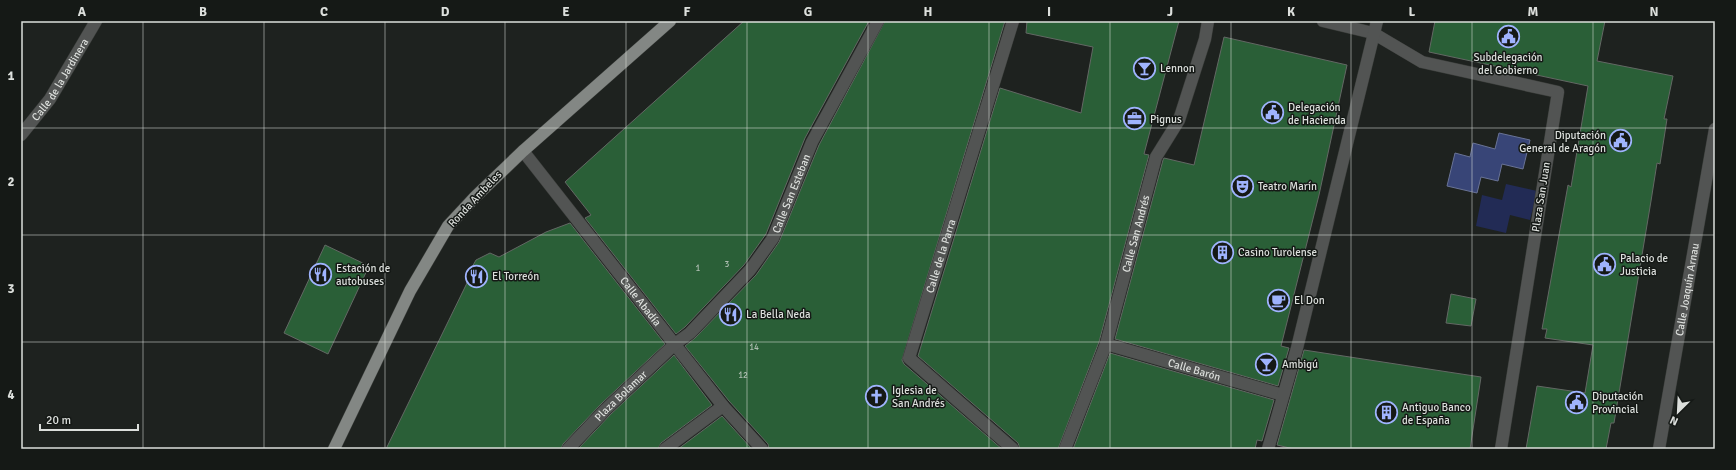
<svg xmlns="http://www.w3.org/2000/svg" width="1736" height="470" font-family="Signika,sans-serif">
	<rect width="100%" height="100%" fill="#1e221f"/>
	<!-- green -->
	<polygon fill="#222b55" points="1506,184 1537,191 1530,220 1510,215 1506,233 1476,226 1482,195 1502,200"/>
	<!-- water -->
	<polygon fill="#384577" stroke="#697395" points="1499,133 1530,140 1523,169 1502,164 1498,181 1481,177 1477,193 1447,186 1455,153 1470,157 1473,143 1495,149"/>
	<!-- building -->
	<g fill="#2a5f37" stroke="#636864">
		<polygon points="744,21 869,21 805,138 766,234 744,265 685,327 676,334 585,218 591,215 565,182"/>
		<polygon points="885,21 1005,21 902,360 904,364 1002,449 769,449 768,444 729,401 685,346 695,338 756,275 779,242 819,145"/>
		<polygon points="1027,21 1179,21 1144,154 1149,155 1099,342 1058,449 1020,449 1018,443 918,356 1000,88 1081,113 1093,47 1026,33"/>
		<polygon points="1435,21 1605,21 1597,61 1673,76 1664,119 1667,119 1660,164 1657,163 1651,201 1614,423 1611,423 1606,449 1526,449 1537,386 1585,393 1593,345 1545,338 1547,329 1542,329 1568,185 1571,187 1588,86 1429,52"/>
		<polygon points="1224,37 1347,65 1319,195 1281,346 1289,348 1278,386 1115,339 1163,160 1164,158 1194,165"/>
		<polygon points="570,223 665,344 601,404 563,444 561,449 386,449 467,283 466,278 476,260 490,253 499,257 546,232"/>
		<polygon points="325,245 369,266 328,354 284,333"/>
		<polygon points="1451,294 1476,299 1471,326 1446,323"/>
		<polygon points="1304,350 1481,377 1470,449 1294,449 1277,445"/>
		<polygon points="1110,353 1274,400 1262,441 1257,440 1255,449 1073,449"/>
		<polygon points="674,355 712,405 661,443 658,449 578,449 611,414"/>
		<polygon points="722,416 752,449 678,449"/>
	</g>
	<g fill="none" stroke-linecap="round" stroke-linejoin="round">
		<defs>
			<g id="minor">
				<polyline points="1323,21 1373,33 1422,62 1558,92 1501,449"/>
				<path id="s1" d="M 21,135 L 50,99 L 96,21"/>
				<path id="s2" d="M 523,151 L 723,406 L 762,449"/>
				<path id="s3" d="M 1106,344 L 1283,395"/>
				<path id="s4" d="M 568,449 L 606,409 L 675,344 L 690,333 L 750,270 L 773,238 L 812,142 L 878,21"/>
				<polyline points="665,449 723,406"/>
				<path id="s5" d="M 1013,449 L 909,358 L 1013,21"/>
				<path id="s6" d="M 1065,449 L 1106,344 L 1156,157 L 1179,120 L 1205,39 L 1208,21"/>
				<polyline points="1268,449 1297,348 1377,21"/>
				<path id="s7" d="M 1659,449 L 1715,129"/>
			</g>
			<polyline id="major" points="334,449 410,291 448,226 475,197 523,151 670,21"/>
		</defs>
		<!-- minor casing -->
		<use href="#minor" stroke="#393c39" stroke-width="13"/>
		<!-- major casing -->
		<use href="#major" stroke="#393c39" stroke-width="13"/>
		<!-- minor -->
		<use href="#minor" stroke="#525453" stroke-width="12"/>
		<!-- major -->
		<use href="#major" stroke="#838784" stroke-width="12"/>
	</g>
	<!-- grid -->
	<path fill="none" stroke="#dcdfdc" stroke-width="1" stroke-opacity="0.55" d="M 143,21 L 143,449M 264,21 L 264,449M 385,21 L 385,449M 505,21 L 505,449M 626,21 L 626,449M 747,21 L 747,449M 868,21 L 868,449M 989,21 L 989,449M 1110,21 L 1110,449M 1231,21 L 1231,449M 1351,21 L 1351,449M 1472,21 L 1472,449M 1593,21 L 1593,449M 21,128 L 1715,128M 21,235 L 1715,235M 21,342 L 1715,342"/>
	<!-- icons -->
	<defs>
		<symbol id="civic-ring" viewBox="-11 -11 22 22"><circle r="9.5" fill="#151916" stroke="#9fb3fd" stroke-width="1.5"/><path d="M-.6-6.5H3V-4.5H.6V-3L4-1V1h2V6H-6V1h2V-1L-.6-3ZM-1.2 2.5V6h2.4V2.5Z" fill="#9fb3fd"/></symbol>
		<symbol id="bar-ring" viewBox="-11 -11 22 22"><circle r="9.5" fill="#151916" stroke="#9fb3fd" stroke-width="1.5"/><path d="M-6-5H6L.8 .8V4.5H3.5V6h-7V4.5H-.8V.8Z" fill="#9fb3fd"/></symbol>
		<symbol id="office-ring" viewBox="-11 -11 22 22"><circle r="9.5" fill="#151916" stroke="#9fb3fd" stroke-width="1.5"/><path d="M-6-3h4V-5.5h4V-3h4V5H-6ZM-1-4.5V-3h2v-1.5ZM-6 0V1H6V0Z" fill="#9fb3fd"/></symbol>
		<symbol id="theatre-ring" viewBox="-11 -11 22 22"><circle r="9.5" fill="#151916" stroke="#9fb3fd" stroke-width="1.5"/><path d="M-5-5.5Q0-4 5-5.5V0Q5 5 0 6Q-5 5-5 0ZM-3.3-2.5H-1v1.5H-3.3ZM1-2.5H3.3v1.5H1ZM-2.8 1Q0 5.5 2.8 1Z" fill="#9fb3fd"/></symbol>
		<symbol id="building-ring" viewBox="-11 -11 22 22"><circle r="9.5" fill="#151916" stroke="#9fb3fd" stroke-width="1.5"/><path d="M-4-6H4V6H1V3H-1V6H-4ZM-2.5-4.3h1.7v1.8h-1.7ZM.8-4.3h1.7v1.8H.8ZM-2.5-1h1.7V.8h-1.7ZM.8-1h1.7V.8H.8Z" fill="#9fb3fd"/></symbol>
		<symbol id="restaurant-ring" viewBox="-11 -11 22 22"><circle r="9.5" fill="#151916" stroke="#9fb3fd" stroke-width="1.5"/><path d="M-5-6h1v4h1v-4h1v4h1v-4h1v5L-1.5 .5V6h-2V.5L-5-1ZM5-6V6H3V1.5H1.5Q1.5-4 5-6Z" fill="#9fb3fd"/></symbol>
		<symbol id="cafe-ring" viewBox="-11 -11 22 22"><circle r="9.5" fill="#151916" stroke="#9fb3fd" stroke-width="1.5"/><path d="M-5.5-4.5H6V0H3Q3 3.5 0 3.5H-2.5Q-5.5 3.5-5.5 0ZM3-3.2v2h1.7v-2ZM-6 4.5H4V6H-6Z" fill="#9fb3fd"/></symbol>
		<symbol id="church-ring" viewBox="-11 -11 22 22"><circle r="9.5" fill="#151916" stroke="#9fb3fd" stroke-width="1.5"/><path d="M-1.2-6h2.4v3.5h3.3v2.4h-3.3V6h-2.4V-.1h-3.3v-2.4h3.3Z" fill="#9fb3fd"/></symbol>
	</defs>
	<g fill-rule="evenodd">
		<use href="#civic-ring" x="1496" y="24" width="25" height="25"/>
		<use href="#bar-ring" x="1132" y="56" width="25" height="25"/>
		<use href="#civic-ring" x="1260" y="100" width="25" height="25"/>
		<use href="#office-ring" x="1122" y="106" width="25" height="25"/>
		<use href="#civic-ring" x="1608" y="128" width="25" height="25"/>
		<use href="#theatre-ring" x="1230" y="174" width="25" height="25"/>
		<use href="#building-ring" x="1210" y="240" width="25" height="25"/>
		<use href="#civic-ring" x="1592" y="252" width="25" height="25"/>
		<use href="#restaurant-ring" x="308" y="262" width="25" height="25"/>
		<use href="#restaurant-ring" x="464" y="264" width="25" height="25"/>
		<use href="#cafe-ring" x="1266" y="288" width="25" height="25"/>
		<use href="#restaurant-ring" x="718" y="302" width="25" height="25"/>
		<use href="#bar-ring" x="1254" y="352" width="25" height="25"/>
		<use href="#church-ring" x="864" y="384" width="25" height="25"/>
		<use href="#civic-ring" x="1564" y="390" width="25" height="25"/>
		<use href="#building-ring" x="1374" y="400" width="25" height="25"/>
	</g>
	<g text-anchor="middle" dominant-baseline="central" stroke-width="3" stroke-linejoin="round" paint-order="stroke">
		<!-- number labels -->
		<g font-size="9" fill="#b0bfb3">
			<text x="727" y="264">3</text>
			<text x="698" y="268">1</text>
			<text x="754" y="347">14</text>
			<text x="743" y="375">12</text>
		</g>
		<!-- poi labels -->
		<g font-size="11" fill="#dcdfdc" stroke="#151916" text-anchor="start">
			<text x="1508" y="57" text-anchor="middle">Subdelegación<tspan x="1508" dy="13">del Gobierno</tspan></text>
			<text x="1160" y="68">Lennon</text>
			<text x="1288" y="107">Delegación<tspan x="1288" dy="13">de Hacienda</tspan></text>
			<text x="1150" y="119">Pignus</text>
			<text x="1606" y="135" text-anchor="end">Diputación<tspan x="1606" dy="13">General de Aragón</tspan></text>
			<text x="1258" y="186">Teatro Marín</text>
			<text x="1238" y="252">Casino Turolense</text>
			<text x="1620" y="258">Palacio de<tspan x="1620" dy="13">Justicia</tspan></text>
			<text x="336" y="268">Estación de<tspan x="336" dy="13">autobuses</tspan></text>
			<text x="492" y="276">El Torreón</text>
			<text x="1294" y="300">El Don</text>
			<text x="746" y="314">La Bella Neda</text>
			<text x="1282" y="364">Ambigú</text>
			<text x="892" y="390">Iglesia de<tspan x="892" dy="13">San Andrés</tspan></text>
			<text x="1592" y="396">Diputación<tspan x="1592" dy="13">Provincial</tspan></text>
			<text x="1402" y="407">Antiguo Banco<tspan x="1402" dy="13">de España</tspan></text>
		</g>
		<!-- street labels -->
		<g font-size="11" fill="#dcdfdc" stroke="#151916">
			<text stroke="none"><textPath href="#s1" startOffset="68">Calle de la Jardinera</textPath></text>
			<text stroke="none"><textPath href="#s4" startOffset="343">Calle San Esteban</textPath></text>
			<text transform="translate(1541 197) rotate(-81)">Plaza San Juan</text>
			<text transform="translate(475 199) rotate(-47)">Ronda Ambeles</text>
			<text stroke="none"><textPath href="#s6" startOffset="227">Calle San Andrés</textPath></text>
			<text stroke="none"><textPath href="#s5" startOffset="245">Calle de la Parra</textPath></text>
			<text stroke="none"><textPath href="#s7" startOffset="162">Calle Joaquín Arnau</textPath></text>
			<text stroke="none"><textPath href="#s2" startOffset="191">Calle Abadía</textPath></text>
			<text stroke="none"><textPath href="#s3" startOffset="92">Calle Barón</textPath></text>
			<text stroke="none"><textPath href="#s4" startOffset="75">Plaza Bolamar</textPath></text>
		</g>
	</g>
	<!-- border -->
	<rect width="1736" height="470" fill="none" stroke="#151916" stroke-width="44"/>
	<!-- north arrow -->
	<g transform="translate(1678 412) rotate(204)" stroke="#151916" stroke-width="3" paint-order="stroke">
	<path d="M0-3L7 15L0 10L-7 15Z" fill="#dcdfdc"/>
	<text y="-6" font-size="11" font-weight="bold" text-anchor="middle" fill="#dcdfdc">N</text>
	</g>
	<!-- scale -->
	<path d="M40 424v6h98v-6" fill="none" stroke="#dcdfdc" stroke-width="2"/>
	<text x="46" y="424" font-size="12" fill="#dcdfdc" stroke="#151916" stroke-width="3" paint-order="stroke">20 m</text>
	<rect x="22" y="22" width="1692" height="426" fill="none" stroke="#dcdfdc" stroke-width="1.5"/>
	<g font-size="13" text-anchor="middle" font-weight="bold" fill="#dcdfdc">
		<text x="82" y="16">A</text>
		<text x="203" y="16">B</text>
		<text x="324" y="16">C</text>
		<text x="445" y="16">D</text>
		<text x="566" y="16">E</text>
		<text x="687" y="16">F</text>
		<text x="808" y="16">G</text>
		<text x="928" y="16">H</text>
		<text x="1049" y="16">I</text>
		<text x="1170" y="16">J</text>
		<text x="1291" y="16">K</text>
		<text x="1412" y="16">L</text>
		<text x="1533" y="16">M</text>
		<text x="1654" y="16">N</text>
		<text x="11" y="80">1</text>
		<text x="11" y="186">2</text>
		<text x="11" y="293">3</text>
		<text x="11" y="399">4</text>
	</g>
</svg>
